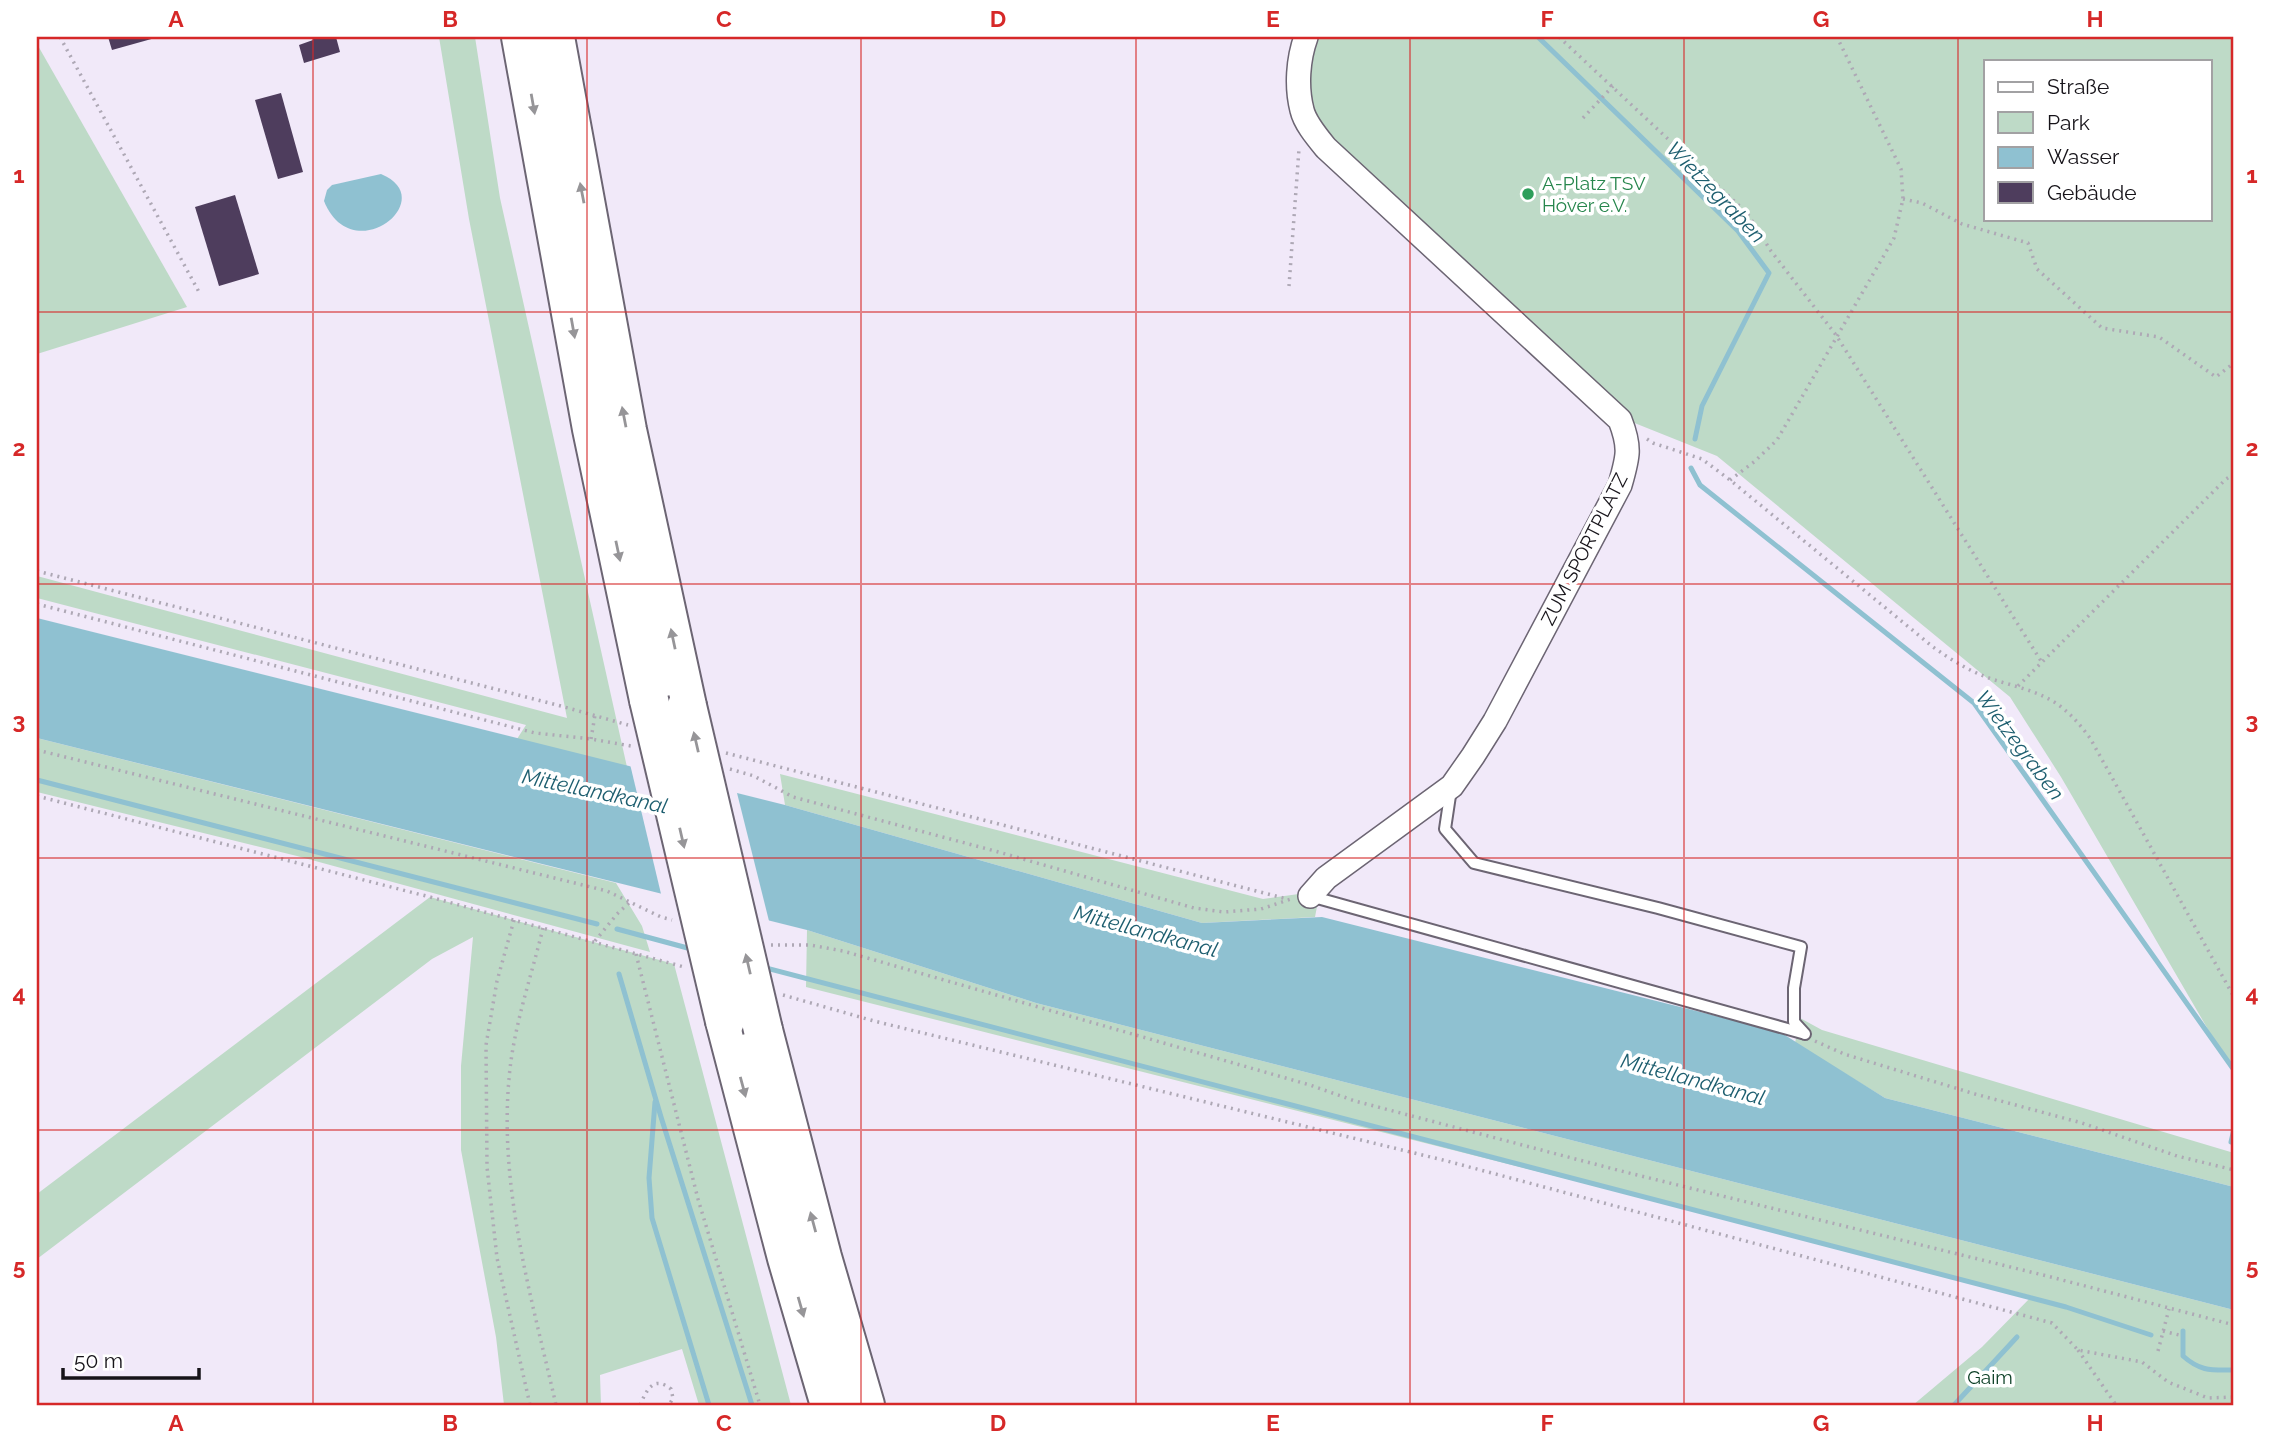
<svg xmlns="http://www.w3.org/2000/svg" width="2271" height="1442" font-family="Raleway,sans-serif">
	<rect width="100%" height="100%" fill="#f1e9f9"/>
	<!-- green -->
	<g fill="#bedac7" fill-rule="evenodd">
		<polygon points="439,37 475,37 500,198 627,767 517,739 526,725 37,598 37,576 567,718 469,219"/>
		<path d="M 1315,37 L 2234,37 L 2234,1074 L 2061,777 L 2010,697 L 1717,456 L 1632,422 L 1330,137 L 1311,113 L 1310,46 ZM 1986,61 L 2210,61 L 2210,219 L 1986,219 Z"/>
		<polygon points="37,44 187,307 37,354"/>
		<polygon points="37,738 616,883 642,926 650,952 297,856 37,792"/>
		<polygon points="780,774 1263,899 1320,891 1315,917 1202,923 785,805"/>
		<polygon points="430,897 674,964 791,1405 699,1405 682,1349 600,1375 601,1405 504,1405 496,1337 461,1150 461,1066 473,937 432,959 37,1259 37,1194"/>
		<polygon points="807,930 1036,1003 2234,1310 2234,1405 1913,1405 1982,1347 2032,1296 806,987"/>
		<polygon points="1800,1018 1822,1030 2234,1153 2234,1187 1885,1098 1795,1043"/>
	</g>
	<!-- water -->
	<g fill="#8fc1d1">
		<path d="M 381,174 C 442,199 352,271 324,201 L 327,190 L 332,185 Z"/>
		<polygon points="37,618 785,805 1202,923 1322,917 1780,1032 1885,1098 2234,1187 2234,1310 1036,1003 807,930 37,738"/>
	</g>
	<!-- pier -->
	<polygon fill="#f1e9f9" points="630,764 736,789 770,925 662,898"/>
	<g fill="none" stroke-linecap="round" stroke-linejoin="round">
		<!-- stream -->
		<g stroke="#8fc1d1" stroke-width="5">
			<polyline points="1538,37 1738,231 1769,273 1702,406 1695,439"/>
			<polyline points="1691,468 1700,485 1974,703 2234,1070"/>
			<polyline points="37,780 597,924"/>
			<polyline points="617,929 695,950"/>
			<polyline points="762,967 2066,1307 2151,1335"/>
			<polyline points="619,974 661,1117 752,1405"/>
			<polyline points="655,1102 649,1178 652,1218 709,1405"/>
			<polyline points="2231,1142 2234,1129"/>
			<path d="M 2183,1331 L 2183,1356 C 2201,1372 2212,1370 2234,1370"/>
			<polyline points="1954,1405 2017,1337"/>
		</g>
	</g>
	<!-- building -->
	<g fill="#4e3d5d">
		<polygon points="108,37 155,37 155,38 112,50"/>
		<polygon points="312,37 336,37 340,52 304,63 299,45 313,40"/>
		<polygon points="281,93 303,172 278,179 255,100"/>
		<polygon points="235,195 259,274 219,286 195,207"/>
	</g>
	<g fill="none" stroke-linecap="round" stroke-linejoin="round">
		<defs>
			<g id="lane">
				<polyline points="1451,789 1445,829 1474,863 1658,908 1801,947 1794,988 1794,1022 1805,1034"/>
				<polyline points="1310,896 1802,1033"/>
			</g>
			<path id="street" d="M 1306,37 C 1298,59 1296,87 1302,110 C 1305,123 1317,137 1326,148 L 1620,420 C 1631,448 1628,457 1620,485 L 1495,721 L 1473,756 L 1452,786 L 1326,878 L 1310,896"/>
			<g id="highway">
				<polyline points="521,37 592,429 649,700"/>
				<polyline points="555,37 627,430 687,706"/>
				<polyline points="725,1021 787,1258 830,1405"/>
				<polyline points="763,1030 822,1257 865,1405"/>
			</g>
		</defs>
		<!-- lane casing -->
		<use href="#lane" stroke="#6c6573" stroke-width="14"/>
		<!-- street casing -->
		<use href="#street" stroke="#6c6573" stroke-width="26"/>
		<!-- highway casing -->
		<use href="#highway" stroke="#6c6573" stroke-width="42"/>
		<!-- path -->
		<g stroke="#aea8b5" stroke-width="3.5" stroke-dasharray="2 5" stroke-linecap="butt">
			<polyline points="60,37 199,292"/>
			<polyline points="1559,37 1747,213 1771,251 1836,335 2041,661"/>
			<polyline points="1583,118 1613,86"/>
			<polyline points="1903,199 1922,203 1962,224 2028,243 2037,269 2102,328 2159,337 2216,377 2234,363"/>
			<polyline points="1289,286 1299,149"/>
			<path d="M 1647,439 L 1653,443 L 1702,459 L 1730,480 L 1933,647 C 1953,661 1972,673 1995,680 C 2017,687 2041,692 2060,706 C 2072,715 2081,726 2090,738 L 2234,997"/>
			<polyline points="1730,480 1754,462 1777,440 1894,238 1903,199 1901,169 1837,37"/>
			<polyline points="37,571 561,706 628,725"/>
			<polyline points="37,604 535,733 591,739 631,746"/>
			<polyline points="2018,686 2226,479 2234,474"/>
			<polyline points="591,739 595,715"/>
			<polyline points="37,750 607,891 661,917 672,920"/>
			<polyline points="726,753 1287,899"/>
			<polyline points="730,769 754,776 793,797 995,851 1194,908 1224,912 1261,909 1291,899"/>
			<polyline points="37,796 430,897 684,967"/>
			<polyline points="514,920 497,981 486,1045 487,1167 497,1258 530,1405"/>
			<path d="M 543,928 C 531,978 513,1028 509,1079 C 499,1189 532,1299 556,1405"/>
			<polyline points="595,941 617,914 630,902"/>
			<polyline points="771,945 810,945 843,951 1310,1085 1355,1101 1625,1172 2047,1276 2234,1325"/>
			<polyline points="636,954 698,1199 760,1405"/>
			<polyline points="783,995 874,1021 1447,1161 2052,1323 2078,1350 2142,1362 2168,1382 2208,1398 2234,1397"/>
			<polyline points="1815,1041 1844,1054 1975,1094 2082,1123 2177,1156 2234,1170"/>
			<polyline points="2163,1331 2179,1335"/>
			<polyline points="2078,1350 2116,1405"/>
			<polyline points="2158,1351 2169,1309"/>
			<path d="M 640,1405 C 647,1390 653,1375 671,1389 L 673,1398 L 669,1405"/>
		</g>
		<!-- lane -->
		<use href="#lane" stroke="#fff" stroke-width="10"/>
		<!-- street -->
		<use href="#street" stroke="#fff" stroke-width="23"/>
		<!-- highway -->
		<use href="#highway" stroke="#fff" stroke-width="38"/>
		<defs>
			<g id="highway-bridge">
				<polyline points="649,700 725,1021"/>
				<polyline points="687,706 763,1030"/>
			</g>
		</defs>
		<!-- highway-bridge casing -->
		<use href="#highway-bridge" stroke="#6c6573" stroke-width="42" stroke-linecap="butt"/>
		<!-- highway-bridge -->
		<use href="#highway-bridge" stroke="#fff" stroke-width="38"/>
	</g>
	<!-- one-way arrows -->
	<defs><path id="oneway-solid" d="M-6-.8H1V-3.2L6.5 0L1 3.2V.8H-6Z" transform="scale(1.75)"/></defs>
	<g fill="#969598">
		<use href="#oneway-solid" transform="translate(533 104) rotate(80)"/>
		<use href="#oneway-solid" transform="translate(582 193) rotate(-101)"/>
		<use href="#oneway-solid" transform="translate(573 328) rotate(80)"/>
		<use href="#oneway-solid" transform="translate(624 417) rotate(-101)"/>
		<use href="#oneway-solid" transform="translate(618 551) rotate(78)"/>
		<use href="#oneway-solid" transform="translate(673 639) rotate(-102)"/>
		<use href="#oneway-solid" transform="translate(696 742) rotate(-103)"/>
		<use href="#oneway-solid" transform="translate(682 838) rotate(77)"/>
		<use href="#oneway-solid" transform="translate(748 964) rotate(-103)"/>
		<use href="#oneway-solid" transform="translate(743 1087) rotate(75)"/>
		<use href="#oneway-solid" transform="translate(813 1222) rotate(-105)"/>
		<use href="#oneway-solid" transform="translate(801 1307) rotate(74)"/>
	</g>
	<!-- grid -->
	<path fill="none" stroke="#d62828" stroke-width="2" stroke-opacity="0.55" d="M 313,37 L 313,1405M 587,37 L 587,1405M 861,37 L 861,1405M 1136,37 L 1136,1405M 1410,37 L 1410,1405M 1684,37 L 1684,1405M 1958,37 L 1958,1405M 37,312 L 2234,312M 37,584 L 2234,584M 37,858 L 2234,858M 37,1130 L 2234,1130"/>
	<!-- markers -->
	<circle fill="#2e9e5b" stroke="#fff" stroke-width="2.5" cx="1528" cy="194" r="7"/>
	<g text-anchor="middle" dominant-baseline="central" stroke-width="7" stroke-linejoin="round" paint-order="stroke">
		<!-- leisure labels -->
		<g font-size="19" fill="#27864d" stroke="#fff" text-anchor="start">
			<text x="1542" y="183">A-Platz TSV<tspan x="1542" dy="22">Höver e.V.</tspan></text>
		</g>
		<!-- street labels -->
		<g font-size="19" fill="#161319" stroke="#fff">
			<text transform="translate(1584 549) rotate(-63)">ZUM SPORTPLATZ</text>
		</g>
		<!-- park labels -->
		<g font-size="19" fill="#0a3e24" stroke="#fff">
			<text x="1990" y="1377">Gaim</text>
		</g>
		<!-- water labels -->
		<g font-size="21" font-style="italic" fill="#1d5e6f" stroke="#fff">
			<text transform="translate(1716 192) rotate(46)">Wietzegraben</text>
			<text transform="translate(2020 745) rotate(53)">Wietzegraben</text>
			<text transform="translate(595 791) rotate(12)">Mittellandkanal</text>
			<text transform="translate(1146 931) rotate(15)">Mittellandkanal</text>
			<text transform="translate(1693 1079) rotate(15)">Mittellandkanal</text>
		</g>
	</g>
	<!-- border -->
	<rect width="2271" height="1442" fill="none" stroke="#ffffff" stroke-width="77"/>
	<!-- legend -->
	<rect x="1984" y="60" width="228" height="161" fill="#ffffff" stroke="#a2a1a3" stroke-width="2"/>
	<rect x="1998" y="82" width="35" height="10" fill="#ffffff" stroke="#a2a1a3" stroke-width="2"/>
	<text x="2047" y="94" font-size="21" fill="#161319">Straße</text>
	<rect x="1998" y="112" width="35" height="21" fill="#bedac7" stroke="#a2a1a3" stroke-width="2"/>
	<text x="2047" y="130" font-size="21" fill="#161319">Park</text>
	<rect x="1998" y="147" width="35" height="21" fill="#8fc1d1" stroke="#a2a1a3" stroke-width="2"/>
	<text x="2047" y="164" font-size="21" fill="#161319">Wasser</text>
	<rect x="1998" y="182" width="35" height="21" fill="#4e3d5d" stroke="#a2a1a3" stroke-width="2"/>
	<text x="2047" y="200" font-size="21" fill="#161319">Gebäude</text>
	<!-- scale -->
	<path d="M63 1368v10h136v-10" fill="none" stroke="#161319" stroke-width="3.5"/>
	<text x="74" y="1368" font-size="21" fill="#161319" stroke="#ffffff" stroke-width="5" paint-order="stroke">50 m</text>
	<rect x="38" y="38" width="2194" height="1366" fill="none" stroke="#d62828" stroke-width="2.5"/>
	<g font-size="23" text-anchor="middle" font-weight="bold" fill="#d62828">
		<text x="176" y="27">A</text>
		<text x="450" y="27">B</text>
		<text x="724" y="27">C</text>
		<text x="998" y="27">D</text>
		<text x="1273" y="27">E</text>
		<text x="1547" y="27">F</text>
		<text x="1821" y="27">G</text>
		<text x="2095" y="27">H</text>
		<text x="19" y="183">1</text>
		<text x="2252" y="183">1</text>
		<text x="19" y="456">2</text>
		<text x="2252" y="456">2</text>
		<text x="19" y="729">3</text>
		<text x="2252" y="729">3</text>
		<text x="19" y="1002">4</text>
		<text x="2252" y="1002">4</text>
		<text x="19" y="1275">5</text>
		<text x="2252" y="1275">5</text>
		<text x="176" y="1431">A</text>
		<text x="450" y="1431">B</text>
		<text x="724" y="1431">C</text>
		<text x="998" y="1431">D</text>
		<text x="1273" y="1431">E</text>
		<text x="1547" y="1431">F</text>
		<text x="1821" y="1431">G</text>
		<text x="2095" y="1431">H</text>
	</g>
</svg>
